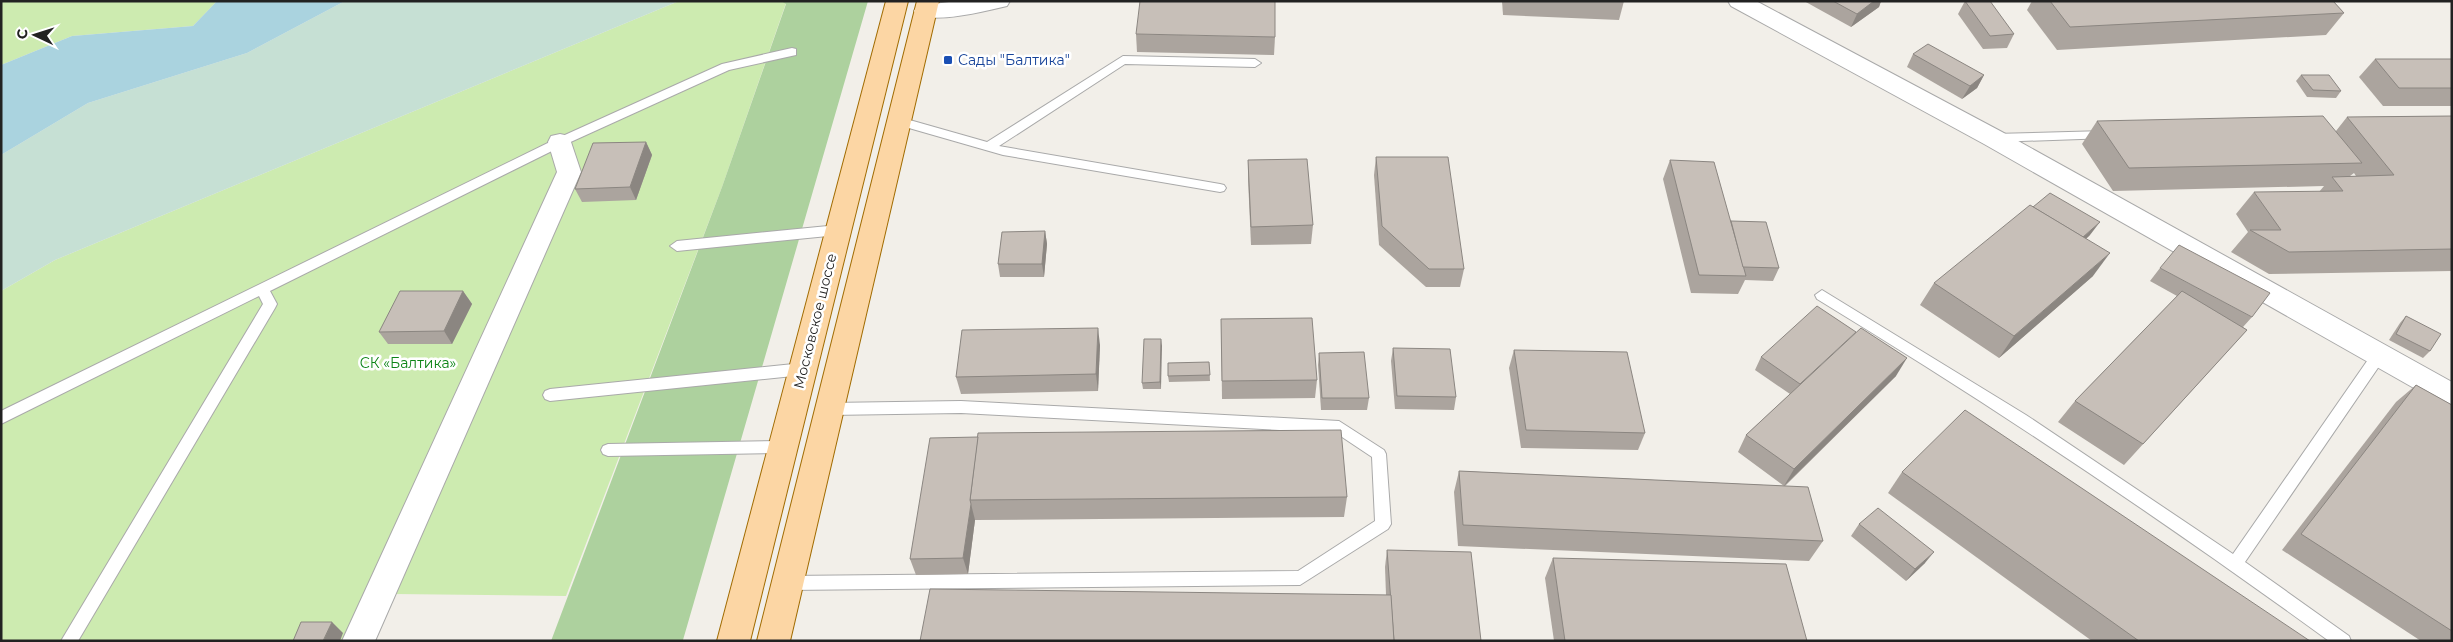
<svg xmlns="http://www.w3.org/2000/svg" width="2453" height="642" font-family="Montserrat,sans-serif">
	<rect width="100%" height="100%" fill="#f2efe9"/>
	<!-- grass -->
	<g fill="#cdebb0">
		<polygon points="1,1 217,1 193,26 72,36 1,65"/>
		<polygon points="679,1 781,1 786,3 722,187 566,596 393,594 372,641 1,641 1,291 55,260"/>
	</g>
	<!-- forest -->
	<polygon fill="#add19e" points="781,1 868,1 683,640 551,641 722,187 786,4"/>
	<!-- wetland -->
	<polygon fill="#c6e0d4" points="345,1 679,1 55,260 1,291 1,155 88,103 247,53"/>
	<!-- water -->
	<polygon fill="#aad3df" points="217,1 345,1 247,53 88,103 1,155 1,65 72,36 193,26"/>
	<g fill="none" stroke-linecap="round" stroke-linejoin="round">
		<defs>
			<g id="service">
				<polygon points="792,48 796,49 796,55 729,70 564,145 270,291 277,304 275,308 78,641 61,641 263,304 259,296 1,424 1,411 556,139 722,64"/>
				<polygon points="1123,56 1255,59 1261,63 1255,67 1125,64 999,146 1220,184 1224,185 1226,188 1224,191 1220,192 1003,155 895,124 893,121 899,117 987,142"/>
				<polygon points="2105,131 2109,132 2111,135 2109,138 1994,142 1988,138 1994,134"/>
				<polygon points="838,225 844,230 838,235 677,251 670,246 677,241"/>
				<path d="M 1822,290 L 2026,415 L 2233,554 L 2374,351 L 2384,351 L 2386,355 L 2384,359 L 2245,562 L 2349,636 L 2351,641 L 2329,641 C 2163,520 1993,406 1817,299 L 1815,295 Z"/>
				<polygon points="803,363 808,365 810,369 808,373 803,375 550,401 545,399 543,395 545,391 550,389"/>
				<polygon points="961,401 1339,421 1384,450 1386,454 1391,524 1388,529 1300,585 787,590 781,588 779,583 781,578 787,576 1298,571 1375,521 1372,457 1336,433 961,413 830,415 825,413 823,409 825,405 830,403"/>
				<polygon points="782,441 787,443 789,447 787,451 782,453 608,456 603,454 601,450 603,446 608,444"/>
			</g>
			<g id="minor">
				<path d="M 957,1 L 1010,1 L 1007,6 C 982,12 941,22 917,16 L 914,11 L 917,6 Z"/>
				<polygon points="1728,1 1756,1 2002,132 2452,382 2452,407 2442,404 1984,144 1731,6"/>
				<polygon points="560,134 569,136 581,172 375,641 342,641 557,172 548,142 551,136"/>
			</g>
			<g id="primary">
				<polygon points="886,1 908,1 750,641 717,641"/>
				<polygon points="917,1 939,1 790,641 757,641"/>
			</g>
		</defs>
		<!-- service casing -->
		<use href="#service" stroke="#a9a9a9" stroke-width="2"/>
		<!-- minor casing -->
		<use href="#minor" stroke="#a9a9a9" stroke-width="2"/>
		<!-- primary casing -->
		<use href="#primary" stroke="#a06b00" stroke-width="2"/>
		<!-- service -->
		<use href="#service" fill="#fff" fill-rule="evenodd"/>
		<!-- minor -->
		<use href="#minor" fill="#fff" fill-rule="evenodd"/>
		<!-- primary -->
		<use href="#primary" fill="#fcd6a4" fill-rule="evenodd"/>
	</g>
	<!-- wall -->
	<g fill="#aba49e" fill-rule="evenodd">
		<polygon points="1502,1 1624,1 1619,20 1503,15"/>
		<polygon points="1804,1 1881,1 1879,7 1851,27"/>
		<polygon points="1965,1 2014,34 2007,48 1983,49 1958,14"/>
		<polygon points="2032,1 2333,1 2344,13 2326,35 2057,50 2027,10"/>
		<polygon points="1136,34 1275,37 1274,55 1137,52"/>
		<polygon points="1913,54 1984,75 1977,88 1962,99 1907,67"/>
		<polygon points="2375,59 2452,59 2452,106 2383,106 2359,77"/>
		<polygon points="2301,75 2341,91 2336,98 2307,97 2296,81"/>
		<path d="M 2452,116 L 2452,271 L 2269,274 L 2231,252 L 2248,232 L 2236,214 L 2254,192 L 2319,192 L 2324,186 L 2113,191 L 2082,144 L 2097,121 L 2336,131 L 2347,117 ZM 2354,173 L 2356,176 L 2350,176 Z"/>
		<polygon points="646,142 652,155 636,200 582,202 575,189"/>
		<polygon points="1376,157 1464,269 1460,287 1426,287 1379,245 1374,175"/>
		<polygon points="1248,160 1313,225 1311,244 1251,245 1248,179"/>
		<polygon points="1670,160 1779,268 1773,281 1745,280 1738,294 1691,293 1663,179"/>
		<polygon points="1045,231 1047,244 1044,277 1000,277 998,264"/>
		<polygon points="2090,235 2086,239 2093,276 1999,358 1920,305 1934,283"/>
		<polygon points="2160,268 2252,317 2243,327 2247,330 2124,465 2058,422 2075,401 2177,296 2150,281"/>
		<polygon points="463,291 472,304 452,344 388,344 379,332"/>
		<polygon points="2406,316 2430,351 2423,358 2389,340 2400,323"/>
		<polygon points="1221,319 1317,380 1315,398 1222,399"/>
		<polygon points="1161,339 1161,389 1143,389 1142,383"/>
		<polygon points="1100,345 1098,391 961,394 956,377"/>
		<polygon points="1393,348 1456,397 1454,410 1395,409 1391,361"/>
		<polygon points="1514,350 1645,433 1638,450 1521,448 1509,368"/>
		<polygon points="1319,353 1369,398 1367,410 1321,410 1318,365"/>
		<polygon points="1761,357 1896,376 1785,486 1823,541 1809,561 1458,546 1454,492 1459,471 1784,486 1738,452 1746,435 1790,394 1755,370"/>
		<polygon points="1209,362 1210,381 1169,382 1168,376"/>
		<polygon points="2416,385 2452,405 2452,641 2421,641 2282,550 2396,402"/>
		<polygon points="978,437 1347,497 1344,517 975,520 968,574 916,575 910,559"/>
		<polygon points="1902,472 2310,641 2092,641 1888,493"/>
		<polygon points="1859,524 1925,563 1906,581 1851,536"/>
		<polygon points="1387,550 1481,641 1386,595 1385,567"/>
		<polygon points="1553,558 1807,641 1554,641 1545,578"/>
	</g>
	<!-- shaded-wall -->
	<g fill="#8b8681">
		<polygon points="1874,1 1881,1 1879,7 1851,27 1857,14"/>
		<polygon points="1984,75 1977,88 1962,99 1970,86"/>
		<polygon points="646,142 652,155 636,200 630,187"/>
		<polygon points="2100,222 2090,235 2065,258 2074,245"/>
		<polygon points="1045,231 1047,244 1044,277 1042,264"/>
		<polygon points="2110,253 2093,276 1999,358 2014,336"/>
		<polygon points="463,291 472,304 452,344 444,331"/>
		<polygon points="1098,328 1100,345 1098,391 1096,374"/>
		<polygon points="1161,339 1162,346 1161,389 1160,382"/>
		<polygon points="1907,358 1896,376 1784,486 1794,469"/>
		<polygon points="971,504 975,520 968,574 963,558"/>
		<polygon points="1934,552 1925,563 1906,581 1915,569"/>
		<polygon points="332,622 343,633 340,641 323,641"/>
	</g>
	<!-- building -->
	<g fill="#c7bfb8" stroke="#8b8681">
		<polygon points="1140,1 1275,1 1275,37 1136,34"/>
		<polygon points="1833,1 1874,1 1857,14"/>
		<polygon points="1965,1 1990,1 2014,34 1990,36"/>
		<polygon points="2050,1 2333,1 2344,13 2070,27"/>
		<polygon points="1928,44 1984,75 1970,86 1913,54"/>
		<polygon points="2375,59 2452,59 2452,88 2399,88"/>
		<polygon points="2301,75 2329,75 2341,91 2313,90"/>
		<polygon points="2323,116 2362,163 2129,168 2097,121"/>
		<polygon points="2452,116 2452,249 2289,252 2250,230 2281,230 2254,192 2343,191 2332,177 2394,175 2347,117"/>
		<polygon points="646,142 630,187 575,189 593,143"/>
		<polygon points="1376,157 1448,157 1464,269 1429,269 1382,226"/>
		<polygon points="1307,159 1313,225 1251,227 1248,160"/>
		<polygon points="1670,160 1714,162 1746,276 1699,275"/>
		<polygon points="2050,193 2100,222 2083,237 2033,207"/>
		<polygon points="2030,205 2110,253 2014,336 1934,283"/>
		<polygon points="1731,221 1766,222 1779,268 1743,267"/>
		<polygon points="1045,231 1042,264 998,264 1002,232"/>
		<polygon points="2179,245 2270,293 2252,317 2160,268"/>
		<polygon points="400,291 463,291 444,331 379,332"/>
		<polygon points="2182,291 2247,330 2143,444 2075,401"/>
		<polygon points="1817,306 1856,332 1800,384 1761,357"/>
		<polygon points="2406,316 2441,334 2430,351 2396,334"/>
		<polygon points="1312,318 1317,380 1222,381 1221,319"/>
		<polygon points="1098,328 1096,374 956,377 962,330"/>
		<polygon points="1861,328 1907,358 1794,469 1746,435"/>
		<polygon points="1144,339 1161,339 1160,382 1142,383"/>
		<polygon points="1393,348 1450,349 1456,397 1397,396"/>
		<polygon points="1514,350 1627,352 1645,433 1526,430"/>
		<polygon points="1364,352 1369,398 1322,398 1319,353"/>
		<polygon points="1209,362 1210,375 1168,376 1168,363"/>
		<polygon points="2416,385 2452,405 2452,631 2301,534"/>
		<polygon points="1965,410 2310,641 2139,641 1902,472"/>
		<polygon points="1341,430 1347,497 970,500 978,433"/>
		<polygon points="978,437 970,500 971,504 963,558 910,559 930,438"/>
		<polygon points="1459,471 1808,487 1823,541 1463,525"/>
		<polygon points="1878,508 1934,552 1915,569 1859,524"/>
		<polygon points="1387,550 1471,552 1481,641 1394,641"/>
		<polygon points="1553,558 1786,564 1807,641 1565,641"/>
		<polygon points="930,589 1391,595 1394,641 920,641"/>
		<polygon points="301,622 332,622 323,641 293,641"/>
	</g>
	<!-- markers -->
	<rect fill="#1a4fb4" stroke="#fff" stroke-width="2" x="943" y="55" width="10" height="10" rx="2.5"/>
	<g text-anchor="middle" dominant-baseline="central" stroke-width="5" stroke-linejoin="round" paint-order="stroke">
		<!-- transit labels -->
		<g font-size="14" fill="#164399" stroke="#fff" text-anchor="start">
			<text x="958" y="60">Сады "Балтика"</text>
		</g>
		<!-- street labels -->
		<g font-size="14" fill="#222" stroke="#fff">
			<text transform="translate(815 321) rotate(-76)">Московское шоссе</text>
		</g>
		<!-- park labels -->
		<g font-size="14" fill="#0c8416" stroke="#fff">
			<text x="408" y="363">СК «Балтика»</text>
		</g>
	</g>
	<!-- border -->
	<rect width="2453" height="642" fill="none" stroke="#222222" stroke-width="5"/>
	<!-- north arrow -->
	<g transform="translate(35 35) rotate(274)" stroke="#ffffff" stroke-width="4" paint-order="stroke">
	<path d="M0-4L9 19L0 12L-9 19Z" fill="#222222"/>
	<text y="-8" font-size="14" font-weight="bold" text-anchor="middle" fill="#222222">С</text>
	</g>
</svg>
